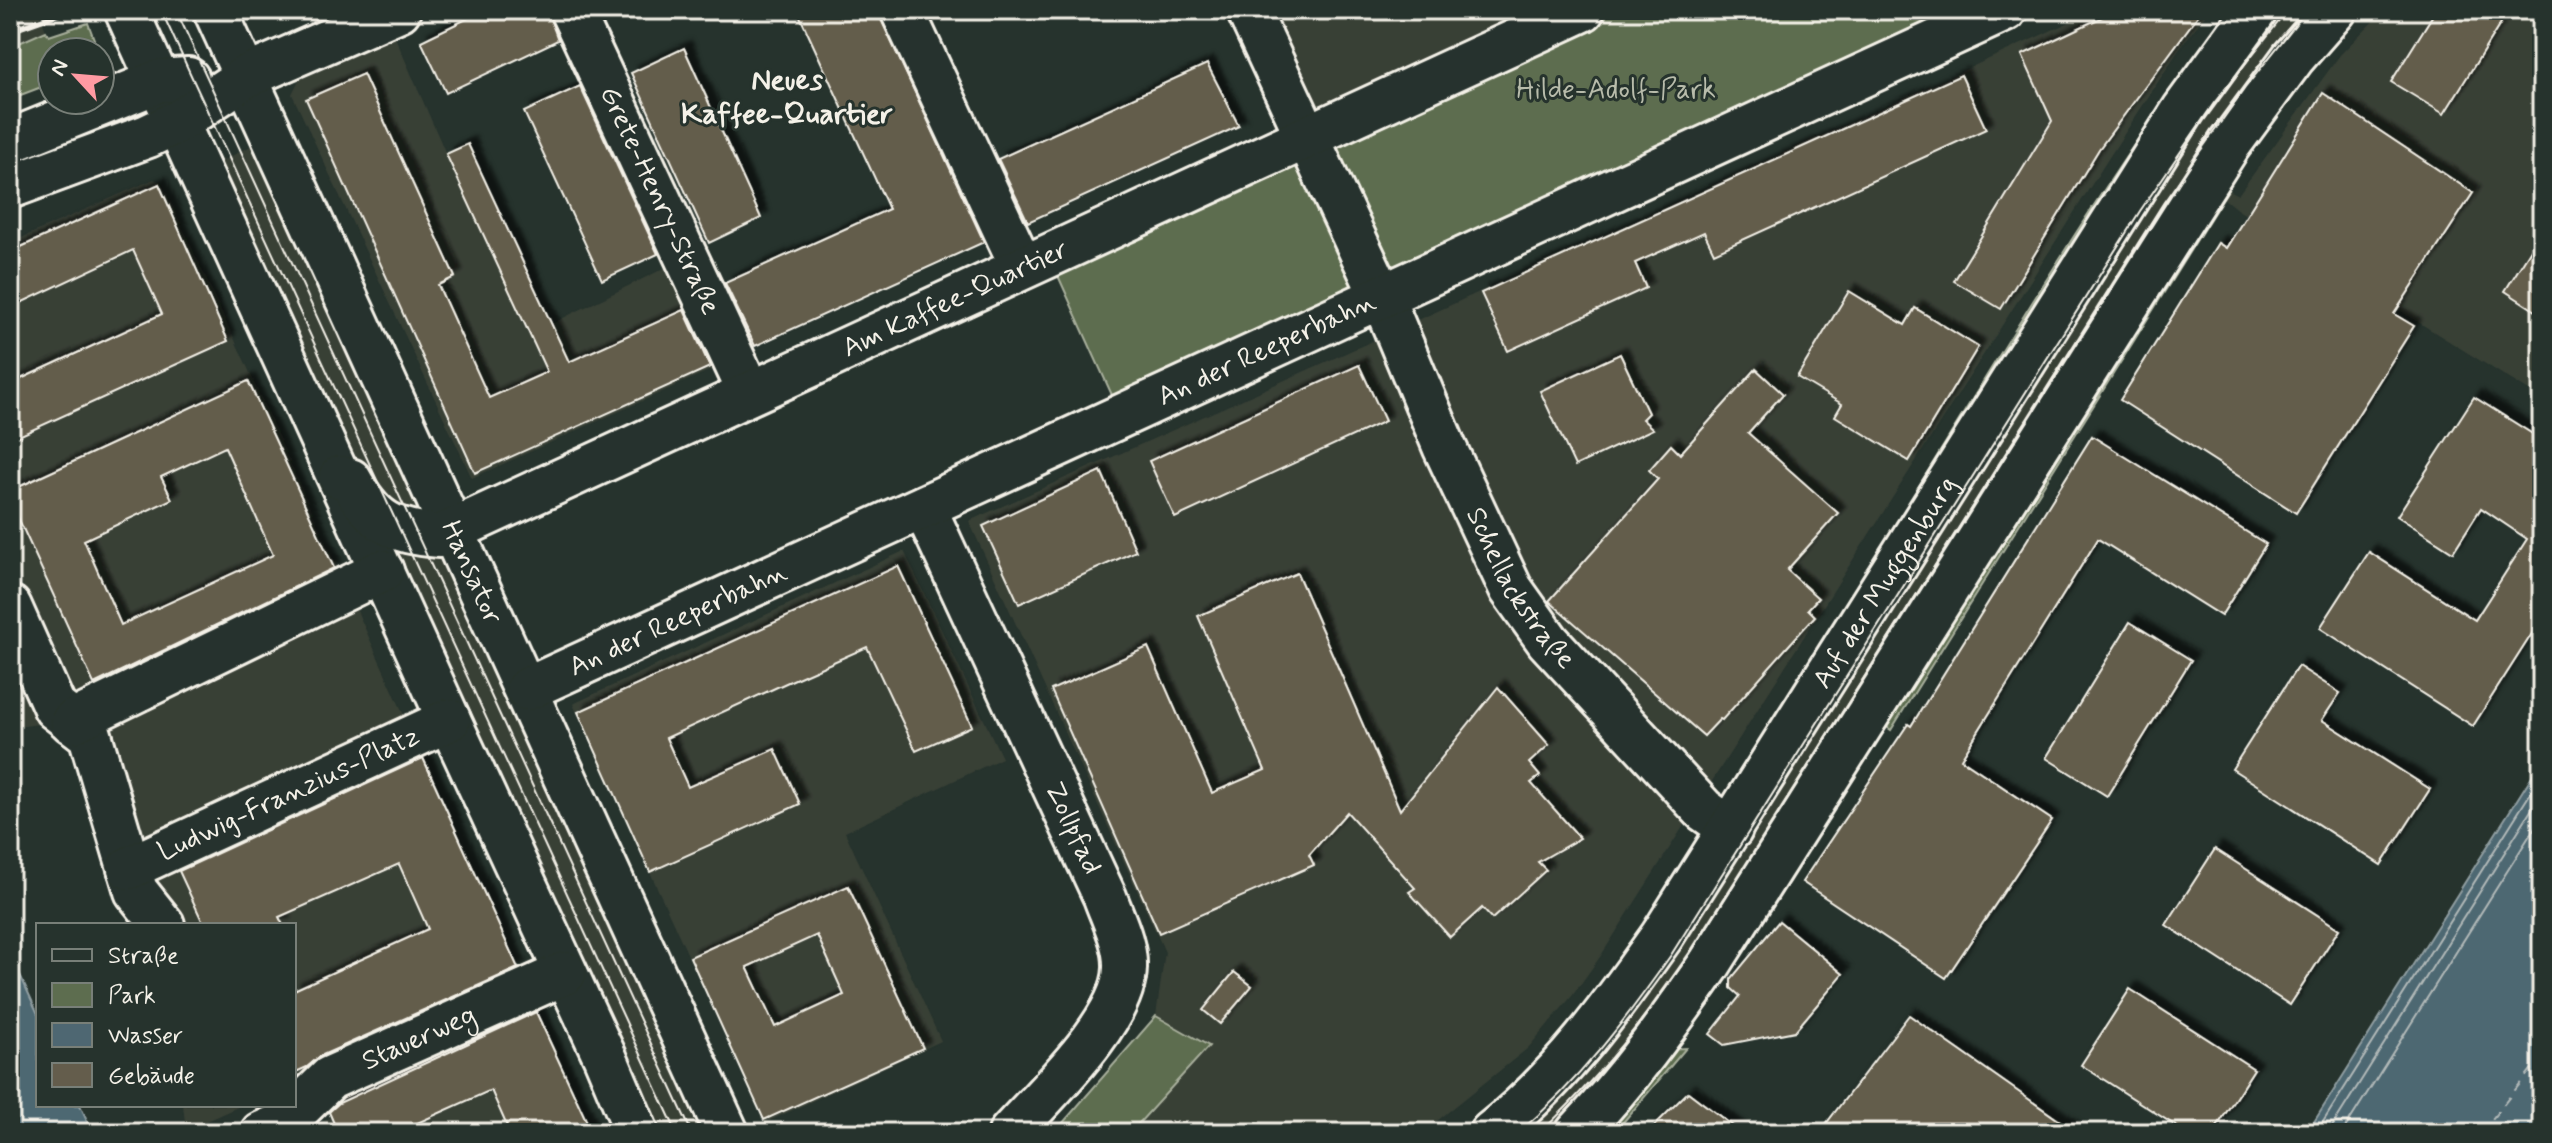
<svg xmlns="http://www.w3.org/2000/svg" width="2552" height="1143" font-family="Mynerve,sans-serif">
	<defs>
		<filter id="shadow"><feDropShadow dx="7" dy="-7" stdDeviation="2" flood-color="#0009"/></filter>
	</defs>
	<rect width="100%" height="100%" fill="#26332d"/>
	<filter id="ink" filterUnits="userSpaceOnUse"><feTurbulence type="fractalNoise" baseFrequency=".0125" numOctaves="2"/><feDisplacementMap in="SourceGraphic" scale="16" xChannelSelector="R" yChannelSelector="G"/><feConvolveMatrix kernelMatrix="1 2 1 2 8 2 1 2 1" color-interpolation-filters="sRGB"/></filter>
	<g filter="url(#ink)">
		<!-- built -->
		<g fill="#394036">
			<polygon points="32,10 38,10 46,31 10,47 10,19"/>
			<polygon points="1254,10 1610,10 1314,146"/>
			<polygon points="2096,10 2209,10 2180,48 2108,159 1602,954 1572,996 1528,1048 1422,1133 1130,1133 1208,1046 1156,1016 1165,952 969,521 1357,348"/>
			<polygon points="2269,10 2321,10 1729,912 1559,1133 1507,1133"/>
			<polygon points="2384,10 2542,10 2542,399 2238,210 2223,198 2228,190 2238,195 2340,55"/>
			<polygon points="395,37 446,154 468,144 551,324 675,263 715,368 472,478 292,94 299,80"/>
			<polygon points="259,142 714,1133 654,1133 212,166"/>
			<polygon points="154,179 162,183 245,362 592,1133 299,1133 338,1114 319,1071 294,1081 294,925 152,925 86,742 53,722 10,728 10,669 52,648 10,558 10,243"/>
			<polygon points="904,551 1002,758 845,832 941,1041 765,1123 573,704"/>
			<polygon points="183,1105 242,1105 186,1130"/>
		</g>
		<!-- green -->
		<g fill="#5d6d4f" stroke="#a8af9c" stroke-width="2">
			<polygon points="1610,10 1973,10 1116,404 1055,269"/>
			<path d="M 2230,10 L 2239,10 L 1922,493 L 1917,489 C 2017,327 2115,162 2230,10 Z"/>
			<polygon points="2353,10 2361,10 2328,45 2222,187 2228,190 1891,730 1876,719 2216,186"/>
			<polygon points="88,23 94,39 91,52 52,52 52,83 10,99 10,47 46,31 49,36"/>
			<polygon points="1156,1016 1209,1046 1130,1133 1054,1133"/>
			<polygon points="1686,1048 1614,1133 1591,1133 1666,1049"/>
		</g>
		<!-- water -->
		<g fill="#4e6772" stroke="#909ea1" stroke-width="2">
			<polygon points="2542,760 2542,1133 2307,1133"/>
			<polygon points="10,953 38,1014 38,1105 80,1105 93,1133 10,1133"/>
		</g>
		<g fill="none" stroke-linecap="round" stroke-linejoin="round">
			<!-- shore -->
			<g stroke="#b2bab9" stroke-width="2">
				<polyline points="2316,1133 2542,775"/>
				<polyline points="2328,1133 2542,793"/>
				<polyline points="2342,1133 2542,816"/>
			</g>
			<!-- ferry -->
			<polyline stroke="#b2bab9" stroke-width="2" stroke-dasharray="10 8" stroke-linecap="butt" points="2481,1133 2542,1056"/>
		</g>
		<!-- building -->
		<g fill="#645d4c" stroke="#f4f1e8" stroke-width="2" fill-rule="evenodd" filter="url(#shadow)">
			<polygon points="485,10 547,10 558,40 446,93 421,41"/>
			<polygon points="797,10 877,10 984,242 755,346 725,283 889,209"/>
			<polygon points="2117,10 2202,10 2099,149 2001,309 1954,281 2052,121 2022,55"/>
			<polygon points="2436,10 2509,10 2444,114 2391,82"/>
			<polygon points="684,48 761,218 709,243 631,73"/>
			<polygon points="1207,64 1239,126 1028,222 998,159"/>
			<polygon points="363,74 455,277 438,285 489,398 547,372 446,154 468,144 569,362 684,310 710,367 475,473 306,99"/>
			<polygon points="1961,75 1986,129 1714,253 1704,232 1635,263 1646,288 1508,351 1481,293"/>
			<polygon points="580,86 658,254 602,280 524,112"/>
			<polygon points="2323,93 2473,193 2394,314 2414,326 2296,513 2120,400 2218,243 2226,248"/>
			<polygon points="159,184 228,341 10,440 10,384 162,314 133,250 10,308 10,252"/>
			<polygon points="2542,232 2542,315 2505,291"/>
			<polygon points="1849,291 1905,325 1915,308 1978,347 1909,461 1835,416 1842,404 1797,377"/>
			<polygon points="1620,354 1648,413 1642,419 1653,429 1575,466 1540,391"/>
			<polygon points="1359,365 1385,421 1175,518 1149,461"/>
			<polygon points="1756,369 1783,394 1748,433 1838,513 1787,570 1818,598 1808,609 1815,616 1722,720 1720,719 1704,736 1549,601 1658,479 1649,470 1671,445 1680,454"/>
			<path d="M 248,381 L 334,568 L 94,684 L 10,500 L 10,491 ZM 225,447 L 273,555 L 121,625 L 84,540 L 172,499 L 161,477 Z"/>
			<polygon points="2474,397 2542,440 2542,618 2473,726 2320,628 2369,552 2475,620 2527,539 2481,508 2453,552 2397,516"/>
			<polygon points="2092,436 2266,544 2221,616 2098,539 1961,759 2052,820 1946,978 1802,882 1908,724 1911,726"/>
			<polygon points="1101,471 1136,551 1019,604 983,526"/>
			<polygon points="898,566 972,726 916,751 867,647 786,683 666,738 688,787 775,749 800,804 650,872 578,712"/>
			<polygon points="1297,573 1400,810 1498,687 1549,745 1529,763 1540,776 1531,783 1580,838 1538,862 1546,870 1492,919 1482,908 1450,937 1409,892 1415,888 1347,812 1309,855 1314,865 1159,933 1051,690 1148,647 1212,793 1265,770 1198,616"/>
			<polygon points="2130,622 2191,660 2107,796 2046,758"/>
			<polygon points="2298,666 2340,693 2322,720 2430,789 2381,865 2232,769"/>
			<polygon points="423,758 518,968 320,1056 307,1067 294,1073 294,990 428,929 399,864 279,917 283,925 204,925 179,871"/>
			<polygon points="2215,849 2339,929 2290,1005 2166,925"/>
			<path d="M 848,886 L 923,1048 L 764,1120 L 690,957 ZM 817,935 L 844,995 L 775,1027 L 747,967 Z"/>
			<polygon points="1779,921 1843,974 1795,1031 1724,1045 1710,1034 1740,996 1731,988 1731,979"/>
			<polygon points="1234,972 1252,986 1220,1024 1203,1010"/>
			<polygon points="2130,989 2254,1069 2213,1133 2187,1133 2081,1065"/>
			<polygon points="536,1012 592,1133 510,1133 491,1090 395,1133 338,1133 329,1112 339,1103"/>
			<polygon points="1909,1015 2077,1133 1819,1133"/>
			<polygon points="1688,1092 1742,1133 1647,1133"/>
		</g>
		<g fill="none" stroke-linecap="round" stroke-linejoin="round">
			<defs>
				<g id="minor">
					<polyline points="126,10 449,720 605,1057 637,1133"/>
					<path id="s1" d="M 215,10 L 727,1133"/>
					<path id="s2" d="M 571,10 L 749,392"/>
					<polyline points="902,10 1022,267"/>
					<path id="s3" d="M 1248,10 L 1382,297 L 1444,446 L 1511,589 L 1548,641 L 1704,810 L 1731,829"/>
					<polyline points="10,141 159,81 188,79"/>
					<polyline points="10,187 148,136 179,121 245,77 399,10"/>
					<path id="s4" d="M 340,477 L 350,480 C 373,522 392,532 440,536 L 1583,10"/>
					<path id="s5" d="M 924,507 L 1105,897 C 1113,919 1126,944 1125,968 C 1124,1021 1045,1094 1010,1133"/>
					<polyline points="10,607 55,708 90,735 136,891 163,925"/>
					<path id="s6" d="M 527,689 L 2005,10"/>
					<polyline points="72,722 382,571"/>
					<path id="s7" d="M 129,868 L 449,720"/>
					<path id="s8" d="M 262,1133 L 284,1123 L 330,1078 L 565,973"/>
					<path id="s9" d="M 1491,1133 C 1561,1078 1611,1008 1662,936 L 2184,109 L 2256,10"/>
					<path d="M 1577,1133 C 1627,1081 1668,1024 1709,965 L 2229,145 L 2293,58 L 2335,10"/>
				</g>
			</defs>
			<!-- minor casing -->
			<use href="#minor" stroke="#f4f1e8" stroke-width="48"/>
			<!-- minor -->
			<use href="#minor" stroke="#26332d" stroke-width="42"/>
			<!-- tram -->
			<g stroke="#f4f1e8" stroke-width="2">
				<polyline points="161,10 677,1133"/>
				<polyline points="176,10 692,1133"/>
				<path d="M 1518,1133 C 1579,1082 1626,1019 1671,955 L 2140,211 L 2214,103 L 2288,10"/>
				<path d="M 1540,1133 C 1598,1078 1646,1018 1691,952 L 2164,202 L 2245,88 L 2307,10"/>
			</g>
			<!-- rail -->
			<polyline stroke="#f4f1e8" stroke-width="6" points="10,31 69,10"/>
		</g>
	</g>
	<g text-anchor="middle" dominant-baseline="central" stroke-width="6" stroke-linejoin="round" paint-order="stroke">
		<!-- park labels -->
		<g font-size="28" fill="#b8bcab" stroke="#26332d">
			<text x="1616" y="90">Hilde-Adolf-Park</text>
		</g>
		<!-- street labels -->
		<g font-size="28" fill="#f4f1e8" stroke="#26332d">
			<text stroke="none"><textPath href="#s2" startOffset="210">Grete-Henry-Straße</textPath></text>
			<text stroke="none"><textPath href="#s4" startOffset="690">Am Kaffee-Quartier</textPath></text>
			<text stroke="none"><textPath href="#s6" startOffset="814">An der Reeperbahn</textPath></text>
			<text stroke="none"><textPath href="#s1" startOffset="618">Hansator</textPath></text>
			<text stroke="none"><textPath href="#s9" startOffset="680">Auf der Muggenburg</textPath></text>
			<text stroke="none"><textPath href="#s3" startOffset="640">Schellackstraße</textPath></text>
			<text stroke="none"><textPath href="#s6" startOffset="166">An der Reeperbahn</textPath></text>
			<text stroke="none"><textPath href="#s7" startOffset="176">Ludwig-Franzius-Platz</textPath></text>
			<text stroke="none"><textPath href="#s5" startOffset="354">Zollpfad</textPath></text>
			<text stroke="none"><textPath href="#s8" startOffset="186">Stauerweg</textPath></text>
		</g>
		<!-- neighbourhood labels -->
		<g font-size="30" font-weight="bold" fill="#f4f1e8" stroke="#26332d">
			<text x="787" y="80">Neues<tspan x="787" dy="34">Kaffee-Quartier</tspan></text>
		</g>
	</g>
	<!-- margin -->
	<rect width="2552" height="1143" fill="none" stroke="#26332d" stroke-width="40"/>
	<rect x="20" y="20" width="2512" height="1103" fill="none" stroke="#f4f1e8" stroke-width="3" filter="url(#ink)"/>
	<!-- legend -->
	<rect x="36" y="923" width="260" height="184" fill="#26332d" stroke="#787f78" stroke-width="2"/>
	<rect x="52" y="949" width="40" height="12" fill="#26332d" stroke="#787f78" stroke-width="2"/>
	<text x="108" y="963" font-size="24" fill="#f4f1e8">Straße</text>
	<rect x="52" y="983" width="40" height="24" fill="#5d6d4f" stroke="#787f78" stroke-width="2"/>
	<text x="108" y="1003" font-size="24" fill="#f4f1e8">Park</text>
	<rect x="52" y="1023" width="40" height="24" fill="#4e6772" stroke="#787f78" stroke-width="2"/>
	<text x="108" y="1043" font-size="24" fill="#f4f1e8">Wasser</text>
	<rect x="52" y="1063" width="40" height="24" fill="#645d4c" stroke="#787f78" stroke-width="2"/>
	<text x="108" y="1083" font-size="24" fill="#f4f1e8">Gebäude</text>
	<!-- north arrow -->
	<g transform="translate(76 76) rotate(296)"><circle r="38" fill="#26332d" stroke="#787f78" stroke-width="2"/>
	<path d="M0-6L14 30L0 20L-14 30Z" fill="#ff9aa2"/>
	<text y="-12" font-size="22" font-weight="bold" text-anchor="middle" fill="#f4f1e8">N</text>
	</g>
</svg>
